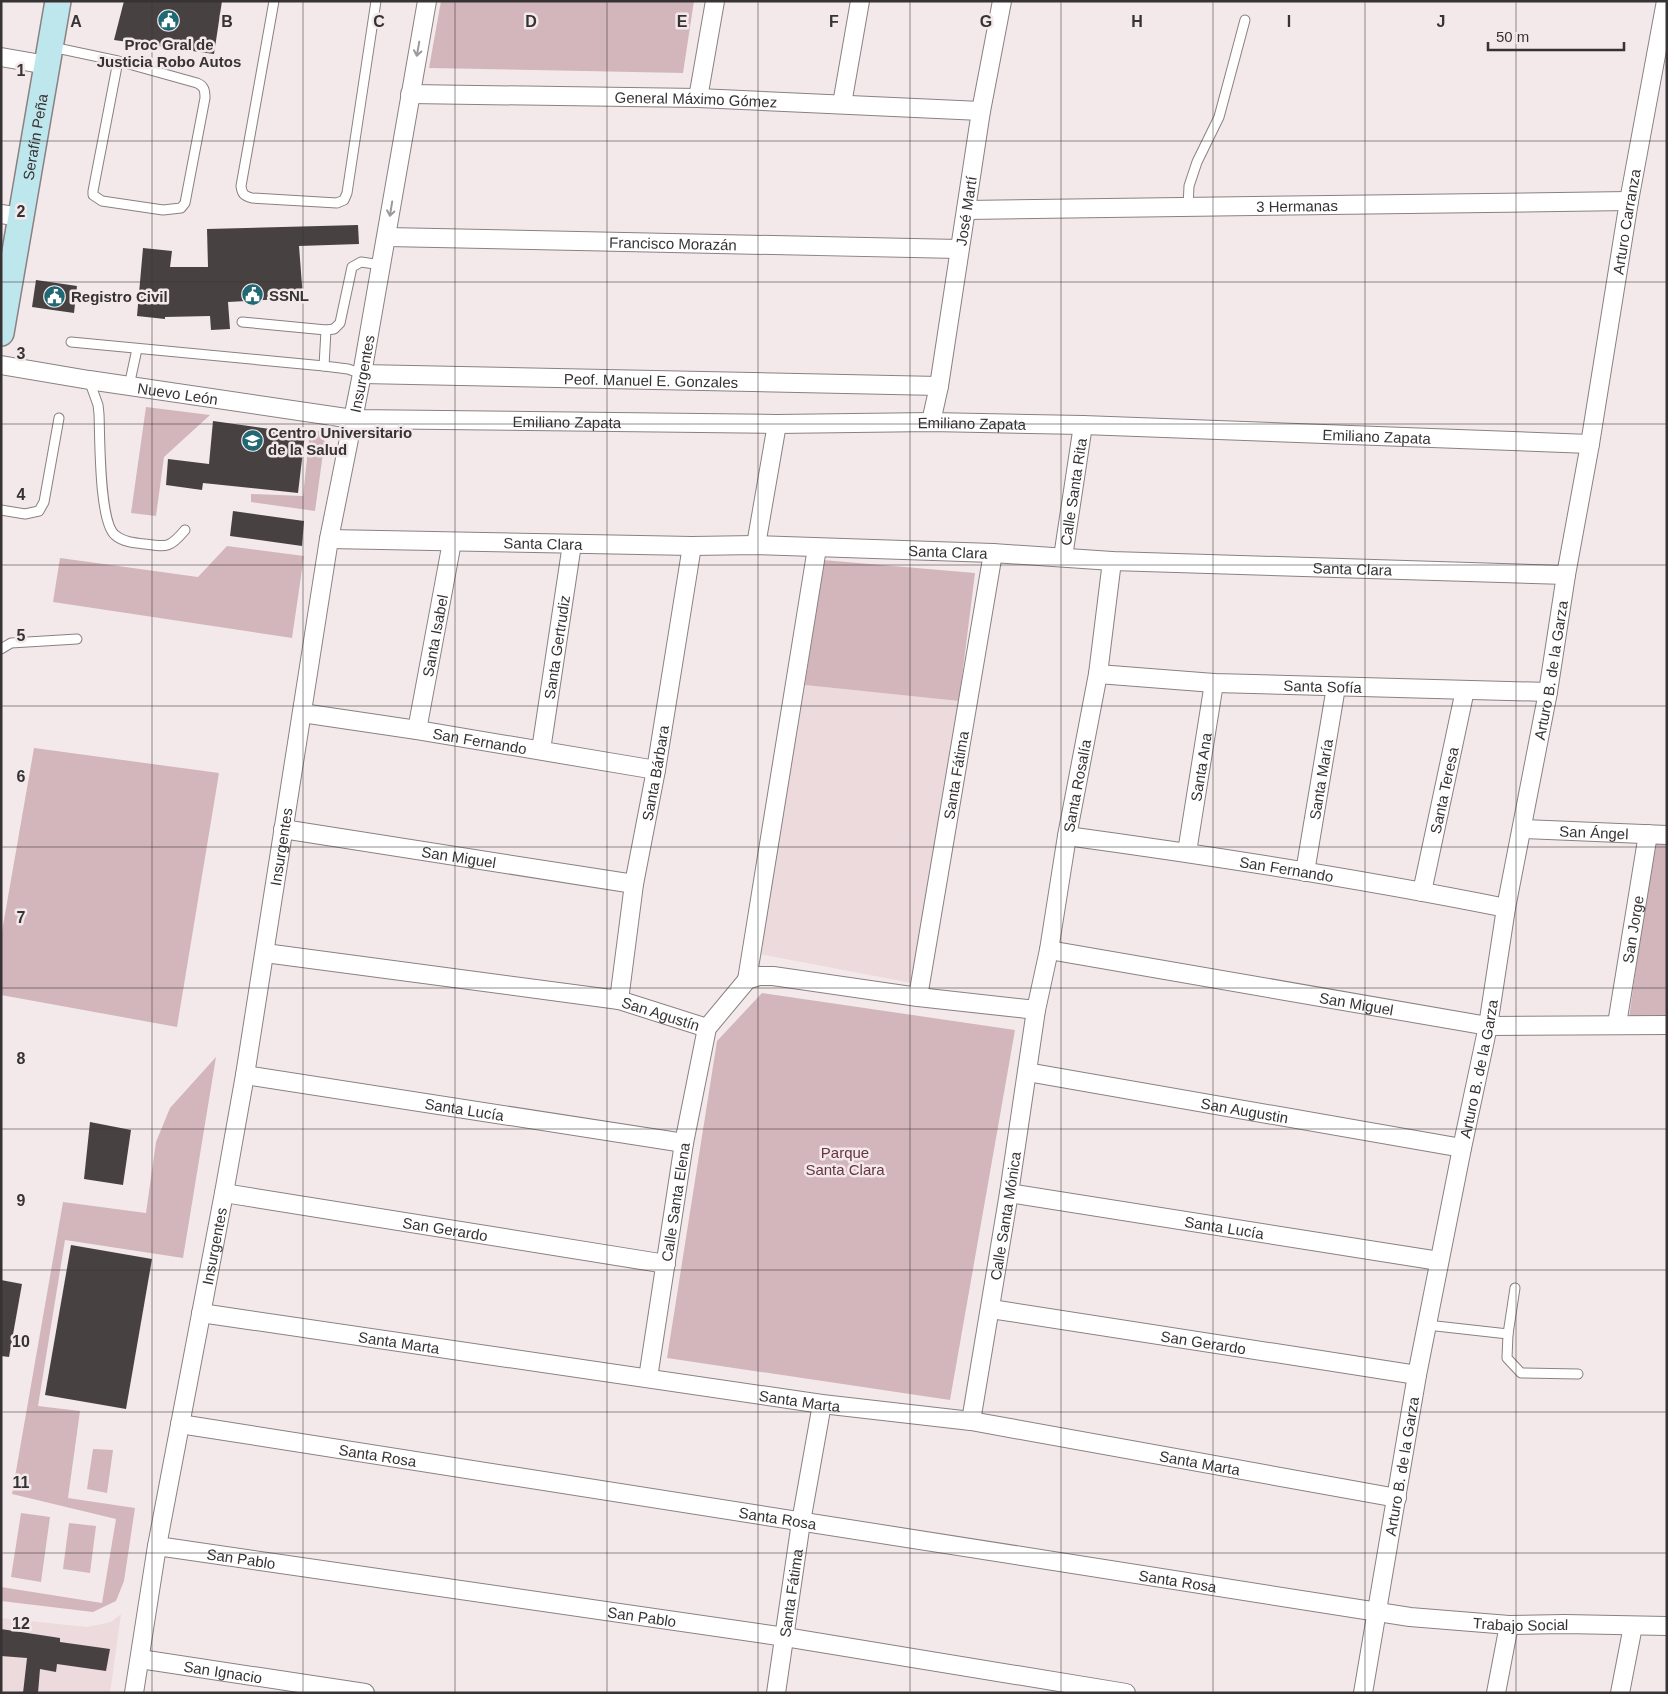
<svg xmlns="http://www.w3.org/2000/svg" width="1668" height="1694" viewBox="0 0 1668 1694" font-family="Arial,sans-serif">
	<rect width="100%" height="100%" fill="#f3e9eb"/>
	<g fill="#ecdadd">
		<path d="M805,685L959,701L917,984L754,953Z"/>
		<path d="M121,1614L110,1693H1V1618L87,1627L111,1622Z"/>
	</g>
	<g fill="#d3b6bb">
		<path d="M441,1H694L683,73L429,68Z"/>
		<path d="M146,407L210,415L164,457L156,516L131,513Z"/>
		<path d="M310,430L326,432L315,511L251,502V494L303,496Z"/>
		<path d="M227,546L304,556L292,638L53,602L60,558L198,577Z"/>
		<path d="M823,560L975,573L959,701L805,685Z"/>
		<path d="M34,748L219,773L177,1027L1,995V937Z"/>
		<path d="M1652,843L1667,844V1019L1629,1018L1646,896Z"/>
		<path d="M762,993L1015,1030L950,1400L667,1358L717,1041Z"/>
		<path d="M216,1057L183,1258L65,1240L38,1406L80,1411L68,1498L135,1508L124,1581L116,1601L93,1612L1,1601V1587L102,1603L116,1519L12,1494L63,1202L146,1213L156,1142L170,1108Z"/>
		<path d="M93,1449L113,1450L107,1493L87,1489Z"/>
		<path d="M21,1513L50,1517L41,1582L11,1577Z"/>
		<path d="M69,1523L96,1526L90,1573L63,1569Z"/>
	</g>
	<g fill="#484142">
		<path d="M124,1H222L214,54L114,40Z"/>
		<path d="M358,225L359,244L299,246L303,298L228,302L230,329L211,330L210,316L165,317V319L137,316L143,248L172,251L170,267H208L207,229Z"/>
		<path d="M36,280L77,286L74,313L32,307Z"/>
		<path d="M213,421L305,434L298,493L203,483L202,490L166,485L168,459L209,464Z"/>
		<path d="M233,511L304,521L302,546L230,536Z"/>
		<path d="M90,1122L131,1130L123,1185L84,1179Z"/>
		<path d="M71,1245L152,1259L126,1409L45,1395Z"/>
		<path d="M1,1280L22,1284L9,1357L1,1356Z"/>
		<path d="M1,1629L60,1638V1642L110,1649L106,1671L57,1664L56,1672L40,1669L38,1693H23L27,1658L1,1656Z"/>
	</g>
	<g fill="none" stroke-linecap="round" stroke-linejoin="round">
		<defs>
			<g id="lane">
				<path d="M274,1L241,186C242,194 244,196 252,198L337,203L344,200L347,193L376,1"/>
				<path d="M52,47L118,61L197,83C204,86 205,90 205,98L185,203L181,208L163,210L102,201L93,195V191L118,61"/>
				<path d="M1188,207L1189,186L1197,162L1219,117L1245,20"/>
				<path d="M242,322L326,330L334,329L340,323L352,267L361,262L382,265"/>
				<path d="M326,330L324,366L348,369L362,374"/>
				<path d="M71,342L324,366"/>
				<path d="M89,380L98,405L99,414C100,437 99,522 115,535C123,542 135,543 145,544C167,547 170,548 185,530"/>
				<path d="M129,386L137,349"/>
				<path d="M1,510L25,514L39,511L44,502L59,418"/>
				<path d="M1,649L11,643L77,639"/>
				<path d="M1427,1325L1508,1334L1507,1358L1521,1373L1578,1374"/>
				<path d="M1508,1334L1515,1288"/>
			</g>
			<g id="street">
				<path d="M1,57L47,65"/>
				<path id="s1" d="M410,94L698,98L981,111"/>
				<path d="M698,98L715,1"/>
				<path d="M842,104L860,1"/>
				<path id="s2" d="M966,210L1629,201"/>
				<path d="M1,214L20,217"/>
				<path id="s3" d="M387,237L959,249"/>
				<path id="s4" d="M1,365L89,380L353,419L777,424L931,422L1083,425L1590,444"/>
				<path id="s5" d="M362,374L939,386"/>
				<path id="s6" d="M931,422L939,386L981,111L1002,1"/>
				<path id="s7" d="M329,539L692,546L756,545L993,553L1112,561L1566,575"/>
				<path d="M756,545L777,424"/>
				<path id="s8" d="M1063,557L1083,425"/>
				<path id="s9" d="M1098,674L1214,683L1548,692"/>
				<path id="s10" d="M302,713L417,730L656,770"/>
				<path id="s11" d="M417,730L452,542"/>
				<path id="s12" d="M541,750L572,544"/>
				<path id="s13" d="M283,829L634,884"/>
				<path id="s14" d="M1522,829L1667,835"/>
				<path id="s15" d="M1067,836C1214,856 1361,879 1506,908"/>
				<path id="s16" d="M1187,852L1214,683"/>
				<path id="s17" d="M1305,872L1336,687"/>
				<path id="s18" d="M1422,892L1465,690"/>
				<path id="s19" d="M1049,950L1488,1026L1667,1025"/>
				<path id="s20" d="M265,953L619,1000L707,1028"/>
				<path d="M747,980L817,548"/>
				<path id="s21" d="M918,997L993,553"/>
				<path id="s22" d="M619,1000L634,884L656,770L692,546"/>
				<path id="s23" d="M1617,1024L1648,834"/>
				<path id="s24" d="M1027,1072L1462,1148"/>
				<path id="s25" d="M245,1075L684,1143"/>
				<path id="s26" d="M224,1193L666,1264"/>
				<path id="s27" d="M1009,1193L1439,1261"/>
				<path id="s28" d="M991,1309L1417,1375"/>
				<path id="s29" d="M201,1313L822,1404L971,1421L1397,1498"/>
				<path id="s30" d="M648,1378L684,1143L707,1028L747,980L759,976H773L918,997L1036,1010"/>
				<path id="s31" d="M971,1421L1009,1193L1036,1010L1049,950L1067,836L1098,674L1112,561"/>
				<path id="s32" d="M180,1424L1410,1617L1509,1625L1564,1624L1667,1626"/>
				<path id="s33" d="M157,1546L785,1637L1126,1693"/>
				<path id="s34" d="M140,1659L365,1693"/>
				<path id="s35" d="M134,1693L157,1546L224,1193L245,1075L329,539L362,374L427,1"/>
				<path id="s36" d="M776,1693L801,1522L822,1404"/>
				<path id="s37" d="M1363,1693L1417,1375L1462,1148L1488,1026L1506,908L1548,692L1566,575L1590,444L1629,201L1666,1"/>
				<path d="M1496,1693L1509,1625"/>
				<path d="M1620,1693L1633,1626"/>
			</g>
			<g id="secondary">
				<path id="s38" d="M1,333L58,1"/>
			</g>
		</defs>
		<use href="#lane" stroke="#8a8182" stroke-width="11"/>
		<use href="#street" stroke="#8a8182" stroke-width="20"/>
		<use href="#secondary" stroke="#8a8182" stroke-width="28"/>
		<use href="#lane" stroke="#fff" stroke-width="9"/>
		<use href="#street" stroke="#fff" stroke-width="18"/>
		<use href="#secondary" stroke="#bee7ed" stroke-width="25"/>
	</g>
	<defs><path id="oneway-shaft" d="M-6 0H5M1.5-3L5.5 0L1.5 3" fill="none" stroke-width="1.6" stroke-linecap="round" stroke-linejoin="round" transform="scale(1.25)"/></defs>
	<g stroke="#9b999a">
		<use href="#oneway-shaft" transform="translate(418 49) rotate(100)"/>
		<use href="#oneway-shaft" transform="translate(391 209) rotate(99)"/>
	</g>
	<path fill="none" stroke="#373334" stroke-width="1" stroke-opacity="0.55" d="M152,1V1693M303,1V1693M455,1V1693M607,1V1693M758,1V1693M910,1V1693M1061,1V1693M1213,1V1693M1365,1V1693M1516,1V1693M1,141H1667M1,282H1667M1,424H1667M1,565H1667M1,706H1667M1,847H1667M1,988H1667M1,1129H1667M1,1270H1667M1,1412H1667M1,1553H1667"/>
	<defs>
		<symbol id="civic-disc" viewBox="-11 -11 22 22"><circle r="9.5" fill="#1f6874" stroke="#f3e9eb"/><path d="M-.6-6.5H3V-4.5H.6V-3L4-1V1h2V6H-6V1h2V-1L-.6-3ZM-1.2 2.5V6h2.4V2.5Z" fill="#fff"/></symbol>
		<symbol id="university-disc" viewBox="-11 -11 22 22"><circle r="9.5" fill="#1f6874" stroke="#f3e9eb"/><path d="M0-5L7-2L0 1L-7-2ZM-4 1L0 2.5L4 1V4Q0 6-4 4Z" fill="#fff"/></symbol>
	</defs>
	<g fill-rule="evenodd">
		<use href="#civic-disc" x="156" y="8" width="25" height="25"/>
		<use href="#civic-disc" x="240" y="282" width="25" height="25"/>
		<use href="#civic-disc" x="42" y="284" width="25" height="25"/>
		<use href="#university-disc" x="240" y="428" width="25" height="25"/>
	</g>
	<g text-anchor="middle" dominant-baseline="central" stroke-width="5" stroke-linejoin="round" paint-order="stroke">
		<g font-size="15" font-weight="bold" fill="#373334" stroke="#f3e9eb" text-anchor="start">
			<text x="169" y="44" text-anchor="middle">Proc Gral de<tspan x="169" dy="17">Justicia Robo Autos</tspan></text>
			<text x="269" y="295">SSNL</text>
			<text x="71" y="296">Registro Civil</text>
			<text x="268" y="432">Centro Universitario<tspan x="268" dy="17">de la Salud</tspan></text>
		</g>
		<g font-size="15" fill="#373334" stroke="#f3e9eb">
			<text stroke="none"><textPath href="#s1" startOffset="286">General Máximo Gómez</textPath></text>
			<text stroke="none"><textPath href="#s38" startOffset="199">Serafín Peña</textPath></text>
			<text stroke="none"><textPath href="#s2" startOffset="331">3 Hermanas</textPath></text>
			<text stroke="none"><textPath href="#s6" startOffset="214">José Martí</textPath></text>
			<text stroke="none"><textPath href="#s37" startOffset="1495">Arturo Carranza</textPath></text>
			<text stroke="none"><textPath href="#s3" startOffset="286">Francisco Morazán</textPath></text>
			<text stroke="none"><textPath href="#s35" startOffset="1339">Insurgentes</textPath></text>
			<text stroke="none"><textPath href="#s5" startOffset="289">Peof. Manuel E. Gonzales</textPath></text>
			<text stroke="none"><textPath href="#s4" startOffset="179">Nuevo León</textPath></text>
			<text stroke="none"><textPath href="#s4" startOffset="570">Emiliano Zapata</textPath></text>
			<text stroke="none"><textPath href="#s4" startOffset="975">Emiliano Zapata</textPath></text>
			<text stroke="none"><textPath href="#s4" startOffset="1380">Emiliano Zapata</textPath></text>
			<text stroke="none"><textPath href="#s8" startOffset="66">Calle Santa Rita</textPath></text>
			<text stroke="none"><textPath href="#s7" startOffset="214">Santa Clara</textPath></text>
			<text stroke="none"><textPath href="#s7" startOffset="619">Santa Clara</textPath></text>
			<text stroke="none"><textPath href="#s7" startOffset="1024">Santa Clara</textPath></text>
			<text stroke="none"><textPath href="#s11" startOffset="96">Santa Isabel</textPath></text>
			<text stroke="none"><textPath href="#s12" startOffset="104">Santa Gertrudiz</textPath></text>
			<text stroke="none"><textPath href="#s37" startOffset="1040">Arturo B. de la Garza</textPath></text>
			<text stroke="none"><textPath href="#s9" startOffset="225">Santa Sofía</textPath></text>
			<text stroke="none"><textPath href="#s10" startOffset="180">San Fernando</textPath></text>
			<text stroke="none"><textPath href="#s16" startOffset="86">Santa Ana</textPath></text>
			<text stroke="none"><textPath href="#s22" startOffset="230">Santa Bárbara</textPath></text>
			<text stroke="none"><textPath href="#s21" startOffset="225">Santa Fátima</textPath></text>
			<text stroke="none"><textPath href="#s17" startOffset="94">Santa María</textPath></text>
			<text stroke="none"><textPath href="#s31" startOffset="644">Santa Rosalía</textPath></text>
			<text stroke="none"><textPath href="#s18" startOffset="104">Santa Teresa</textPath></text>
			<text stroke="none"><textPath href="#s14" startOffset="72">San Ángel</textPath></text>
			<text stroke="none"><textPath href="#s35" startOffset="859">Insurgentes</textPath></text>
			<text stroke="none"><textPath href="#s13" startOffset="178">San Miguel</textPath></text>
			<text stroke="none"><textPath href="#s15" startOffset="222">San Fernando</textPath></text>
			<text stroke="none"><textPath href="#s23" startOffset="96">San Jorge</textPath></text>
			<text stroke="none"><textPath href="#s19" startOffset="312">San Miguel</textPath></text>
			<text stroke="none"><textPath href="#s20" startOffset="401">San Agustín</textPath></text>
			<text stroke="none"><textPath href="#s37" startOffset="635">Arturo B. de la Garza</textPath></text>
			<text stroke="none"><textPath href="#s25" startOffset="222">Santa Lucía</textPath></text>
			<text stroke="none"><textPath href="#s24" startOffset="221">San Augustin</textPath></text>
			<text stroke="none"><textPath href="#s30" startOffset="178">Calle Santa Elena</textPath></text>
			<text stroke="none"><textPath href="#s31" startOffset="208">Calle Santa Mónica</textPath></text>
			<text stroke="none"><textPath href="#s27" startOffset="218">Santa Lucía</textPath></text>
			<text stroke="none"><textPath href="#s26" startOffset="224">San Gerardo</textPath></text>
			<text stroke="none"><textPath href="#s35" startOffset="454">Insurgentes</textPath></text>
			<text stroke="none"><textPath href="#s29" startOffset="200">Santa Marta</textPath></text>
			<text stroke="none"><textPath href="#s28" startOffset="215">San Gerardo</textPath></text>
			<text stroke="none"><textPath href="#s29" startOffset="605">Santa Marta</textPath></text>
			<text stroke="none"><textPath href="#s32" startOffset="200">Santa Rosa</textPath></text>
			<text stroke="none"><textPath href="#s29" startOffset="1010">Santa Marta</textPath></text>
			<text stroke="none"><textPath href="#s37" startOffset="230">Arturo B. de la Garza</textPath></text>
			<text stroke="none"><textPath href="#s32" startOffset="605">Santa Rosa</textPath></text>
			<text stroke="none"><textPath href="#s33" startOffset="85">San Pablo</textPath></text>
			<text stroke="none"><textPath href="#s32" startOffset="1010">Santa Rosa</textPath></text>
			<text stroke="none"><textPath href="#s36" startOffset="101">Santa Fátima</textPath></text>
			<text stroke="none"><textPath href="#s33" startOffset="490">San Pablo</textPath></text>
			<text stroke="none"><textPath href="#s32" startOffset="1356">Trabajo Social</textPath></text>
			<text stroke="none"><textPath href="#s34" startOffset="84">San Ignacio</textPath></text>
		</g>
		<g font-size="15" fill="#673440" stroke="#f3e9eb">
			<text x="845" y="1152">Parque<tspan x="845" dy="17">Santa Clara</tspan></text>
		</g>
	</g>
	<g font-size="16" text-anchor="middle" font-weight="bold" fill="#373334" stroke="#f3e9eb" stroke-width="5" stroke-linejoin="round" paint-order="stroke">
		<text x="76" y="27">A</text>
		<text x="227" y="27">B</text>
		<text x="379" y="27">C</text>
		<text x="531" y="27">D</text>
		<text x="682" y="27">E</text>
		<text x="834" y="27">F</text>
		<text x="986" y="27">G</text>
		<text x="1137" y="27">H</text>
		<text x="1289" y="27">I</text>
		<text x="1441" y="27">J</text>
		<text x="21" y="76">1</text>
		<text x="21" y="217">2</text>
		<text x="21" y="359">3</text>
		<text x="21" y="500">4</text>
		<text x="21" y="641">5</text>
		<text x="21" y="782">6</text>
		<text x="21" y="923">7</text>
		<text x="21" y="1064">8</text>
		<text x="21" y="1206">9</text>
		<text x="21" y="1347">10</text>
		<text x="21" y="1488">11</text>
		<text x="21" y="1629">12</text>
	</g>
	<rect width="1668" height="1694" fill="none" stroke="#373334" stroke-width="5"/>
	<path d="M1488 42v8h136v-8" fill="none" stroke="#373334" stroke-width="2.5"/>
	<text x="1496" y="42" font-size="15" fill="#373334" stroke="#f3e9eb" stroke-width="4" paint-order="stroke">50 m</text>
</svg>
